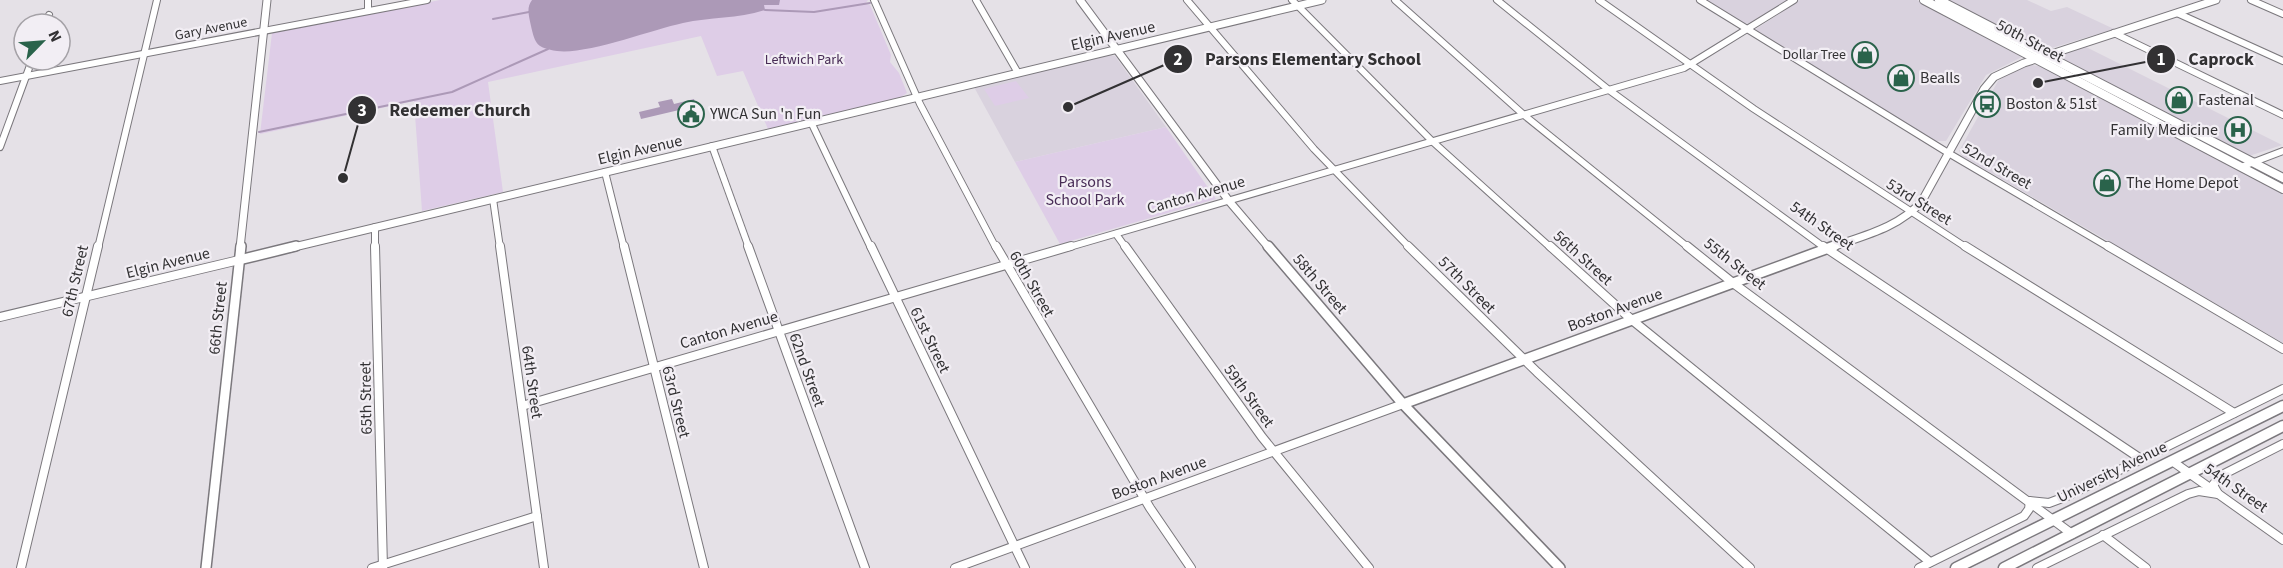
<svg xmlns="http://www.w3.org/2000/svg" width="2283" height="568" viewBox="0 0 2283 568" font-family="'Source Sans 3',sans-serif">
	<rect width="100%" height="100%" fill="#e5e1e7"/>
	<g fill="#d9d2de">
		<path d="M1705,0H1788L1748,24L1739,22Z"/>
		<path d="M1800,0H1917L2022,57L1986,75L1946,141H1936L1755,32L1756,29Z"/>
		<path d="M1946,0H2027L2051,11L2067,7L2114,29L2045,50Z"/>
		<path d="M2084,46L2282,145L2249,156L2056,56Z"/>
		<path d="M1107,55L1115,56L1166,127L1015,162L974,87Z"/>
		<path d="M2032,65L2043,67L2283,193V343L1962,156L1959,151L1998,81L2012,72Z"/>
	</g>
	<g fill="#decde7">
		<path d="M440,0H868L865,4L870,5L891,55L890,62L899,73L907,93L901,97L768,129L743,71L717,76L701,36L488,82L503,192L422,211L414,101L260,134L272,33Z"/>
		<path d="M1016,81L1029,98L995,106L984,89Z"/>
		<path d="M1166,127L1216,199L1060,244L1015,162Z"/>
	</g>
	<g fill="#ac99b7">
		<path d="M532,0H780L779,5H764L765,10C739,19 710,17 683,23C651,30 586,55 557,51C537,48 535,44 531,26C529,16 526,8 532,0Z"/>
		<path d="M672,99L674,104L694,99L696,106L641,119L639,112L660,107L658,102Z"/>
	</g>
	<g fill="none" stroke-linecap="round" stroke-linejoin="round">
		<g stroke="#ac99b7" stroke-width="2">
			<path d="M765,10L814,12L870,3"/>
			<path d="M493,19L529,12"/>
			<path d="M259,132L452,92L548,49"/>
		</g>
		<defs>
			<g id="minor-far1">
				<path d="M368,0V11"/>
				<path d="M874,0L920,104L996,248"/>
				<path d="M976,0L1018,73"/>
				<path d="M1187,0L1314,149L1410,248"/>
				<path d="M1292,0L1432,141L1551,248"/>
				<path d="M1395,0L1524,115L1689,248"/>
				<path d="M1497,0L1609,90L1825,248"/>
				<path d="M1599,0L1754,109L1967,248"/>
				<path d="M1700,0L1950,154L2110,248"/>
				<path d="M2251,0L2283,14"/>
				<path d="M2177,13L2283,61"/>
				<path d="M45,24L49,15"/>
				<path d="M2114,33L2283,115"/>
				<path d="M0,81L427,0"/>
				<path d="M811,122L871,248"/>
				<path d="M712,146L749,248"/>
				<path d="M0,147L32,60"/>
				<path d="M2241,167L2283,151"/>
				<path d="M605,172L624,248"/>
				<path d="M493,199L500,248"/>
				<path d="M375,227V248"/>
				<path d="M1116,234L1126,248"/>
				<path d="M98,248L157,0"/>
				<path d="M1066,248L1684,68L1794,0"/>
			</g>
			<g id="minor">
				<path d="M375,246L383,568"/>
				<path d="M500,246L544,568"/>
				<path d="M624,246L704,568"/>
				<path d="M748,246L865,568"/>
				<path d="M871,246L1025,568"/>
				<path d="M996,246L1150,508L1191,568"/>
				<path d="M1125,246L1262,437L1369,568"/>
				<path d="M1408,246L1537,372L1750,568"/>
				<path d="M1550,246L1632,320L1930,562"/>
				<path d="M1687,246L1733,283L2072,534"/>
				<path d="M1823,246L2141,459"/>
				<path d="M1965,246L2234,413"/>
				<path d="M2108,246L2283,349"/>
				<path d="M0,317L239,260"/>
				<path d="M522,406L1071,246"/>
				<path d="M2172,461L2283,540"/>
				<path d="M2217,492L2213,485L2220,476L2283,444"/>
				<path d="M2103,535L2146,568"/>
				<path d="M21,568L98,246"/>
				<path d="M372,568L537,516"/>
				<path d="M955,568L1403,404"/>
				<path d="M1919,568L2024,516L2029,509L2030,501L2049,503L2065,497L2283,389"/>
				<path d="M2037,568L2188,494L2199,491L2218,494"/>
			</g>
			<g id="tertiary-far1">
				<path d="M1080,0L1229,201L1269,248"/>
				<path d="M240,248L267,0"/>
				<path d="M290,248L1322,0"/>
				<path d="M1829,248C1862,236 1899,228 1922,201L1984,89L1994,77L2024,63L2216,0"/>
			</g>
			<g id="tertiary">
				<path d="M1268,246L1403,404L1560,568"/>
				<path d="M239,260L296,246"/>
				<path d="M1403,404L1834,246"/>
				<path d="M206,568L241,246"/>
			</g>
			<g id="secondary-far1">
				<path d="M1924,0L2283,189"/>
				<path d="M1939,0L2283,178"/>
			</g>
			<g id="secondary">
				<path d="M1956,568L2283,406"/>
				<path d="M2004,568L2283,426"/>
			</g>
		</defs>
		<use href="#minor-far1" stroke="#7b787d" stroke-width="8"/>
		<use href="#minor" stroke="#7b787d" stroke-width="10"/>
		<use href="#tertiary-far1" stroke="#7b787d" stroke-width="9"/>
		<use href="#tertiary" stroke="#7b787d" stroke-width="12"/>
		<use href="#secondary-far1" stroke="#7b787d" stroke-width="10"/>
		<use href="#secondary" stroke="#7b787d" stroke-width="13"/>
		<use href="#minor-far1" stroke="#fff" stroke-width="6"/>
		<use href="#minor" stroke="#fff" stroke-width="8"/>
		<use href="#tertiary-far1" stroke="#fff" stroke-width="7"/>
		<use href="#tertiary" stroke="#fff" stroke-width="9"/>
		<use href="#secondary-far1" stroke="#fff" stroke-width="8"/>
		<use href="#secondary" stroke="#fff" stroke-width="10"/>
	</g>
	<defs>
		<symbol id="shop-ring" viewBox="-11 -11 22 22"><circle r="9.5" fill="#f2eef4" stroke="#2a634b" stroke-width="1.5"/><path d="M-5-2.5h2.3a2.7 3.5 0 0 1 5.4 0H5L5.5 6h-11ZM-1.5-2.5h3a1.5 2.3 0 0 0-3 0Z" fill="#2a634b"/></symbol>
		<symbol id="bus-ring" viewBox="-11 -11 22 22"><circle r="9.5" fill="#f2eef4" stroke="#2a634b" stroke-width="1.5"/><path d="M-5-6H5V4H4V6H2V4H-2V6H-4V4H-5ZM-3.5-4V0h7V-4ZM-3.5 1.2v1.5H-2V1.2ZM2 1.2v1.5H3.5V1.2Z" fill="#2a634b"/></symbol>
		<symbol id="civic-ring" viewBox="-11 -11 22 22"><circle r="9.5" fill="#f2eef4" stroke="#2a634b" stroke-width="1.5"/><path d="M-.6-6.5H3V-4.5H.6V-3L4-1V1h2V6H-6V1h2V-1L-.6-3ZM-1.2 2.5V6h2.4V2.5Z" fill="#2a634b"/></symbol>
		<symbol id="hospital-ring" viewBox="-11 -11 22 22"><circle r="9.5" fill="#f2eef4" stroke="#2a634b" stroke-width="1.5"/><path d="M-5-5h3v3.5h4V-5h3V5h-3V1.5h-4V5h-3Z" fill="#2a634b"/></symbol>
	</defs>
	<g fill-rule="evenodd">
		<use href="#shop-ring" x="1850" y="40" width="30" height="30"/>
		<use href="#shop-ring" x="1886" y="63" width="30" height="30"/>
		<use href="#shop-ring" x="2164" y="85" width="30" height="30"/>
		<use href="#bus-ring" x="1972" y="89" width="30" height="30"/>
		<use href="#civic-ring" x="676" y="99" width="30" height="30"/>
		<use href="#hospital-ring" x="2223" y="115" width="30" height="30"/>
		<use href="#shop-ring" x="2092" y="168" width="30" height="30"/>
	</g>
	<g text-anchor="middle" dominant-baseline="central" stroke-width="4.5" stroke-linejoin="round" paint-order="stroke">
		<g font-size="14" fill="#323133" stroke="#f2eef4">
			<text transform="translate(211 29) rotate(-11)">Gary Avenue</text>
		</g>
		<g font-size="14" fill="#323133" stroke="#f2eef4" text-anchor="end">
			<text x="1846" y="55">Dollar Tree</text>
		</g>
		<g font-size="14" fill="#482c56" stroke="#f2eef4">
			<text x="804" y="60">Leftwich Park</text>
		</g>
		<g font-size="16" fill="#323133" stroke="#f2eef4">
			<text transform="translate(1113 36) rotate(-13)">Elgin Avenue</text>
			<text transform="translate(2030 41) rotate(28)">50th Street</text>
			<text transform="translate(640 150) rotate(-13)">Elgin Avenue</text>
			<text transform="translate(1997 166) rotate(30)">52nd Street</text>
			<text transform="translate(1196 195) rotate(-16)">Canton Avenue</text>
			<text transform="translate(1919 202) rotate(32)">53rd Street</text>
			<text transform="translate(1822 226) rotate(35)">54th Street</text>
			<text transform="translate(1583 258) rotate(42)">56th Street</text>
			<text transform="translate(168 263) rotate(-14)">Elgin Avenue</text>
			<text transform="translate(1735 264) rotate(38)">55th Street</text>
			<text transform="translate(75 281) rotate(-77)">67th Street</text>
			<text transform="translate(1032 284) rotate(60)">60th Street</text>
			<text transform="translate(1320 284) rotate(49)">58th Street</text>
			<text transform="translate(1467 285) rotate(45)">57th Street</text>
			<text transform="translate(1615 310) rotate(-20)">Boston Avenue</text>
			<text transform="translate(218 318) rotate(-84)">66th Street</text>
			<text transform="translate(729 330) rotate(-16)">Canton Avenue</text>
			<text transform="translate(930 340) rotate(64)">61st Street</text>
			<text transform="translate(807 370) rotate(70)">62nd Street</text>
			<text transform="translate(532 382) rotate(82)">64th Street</text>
			<text transform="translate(1249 396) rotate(54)">59th Street</text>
			<text transform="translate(366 398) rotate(-91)">65th Street</text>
			<text transform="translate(676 402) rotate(76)">63rd Street</text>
			<text transform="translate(2112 472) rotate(-26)">University Avenue</text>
			<text transform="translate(1159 478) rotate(-20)">Boston Avenue</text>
			<text transform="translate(2236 488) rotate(35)">54th Street</text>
		</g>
		<g font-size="16" fill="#323133" stroke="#f2eef4" text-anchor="start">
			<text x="1920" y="78">Bealls</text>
			<text x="2198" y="100">Fastenal</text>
			<text x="2006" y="104">Boston &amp; 51st</text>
			<text x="710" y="114">YWCA Sun 'n Fun</text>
			<text x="2218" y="130" text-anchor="end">Family Medicine</text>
			<text x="2126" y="183">The Home Depot</text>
		</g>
		<g font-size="16" fill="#482c56" stroke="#f2eef4">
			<text x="1085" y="182">Parsons<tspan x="1085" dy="18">School Park</tspan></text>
		</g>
	</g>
	<path fill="none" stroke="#323133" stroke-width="2" d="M2038 83L2161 59M1068 107L1178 59M343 178L362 110"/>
	<g fill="#323133" stroke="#f2eef4" stroke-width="2">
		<circle cx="2038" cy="83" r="6"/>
		<circle cx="1068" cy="107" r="6"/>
		<circle cx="343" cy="178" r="6"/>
		<circle cx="2161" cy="59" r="15"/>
		<circle cx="1178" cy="59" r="15"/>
		<circle cx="362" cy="110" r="15"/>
	</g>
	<g font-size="18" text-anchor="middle" font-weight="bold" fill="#fff">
		<text x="2161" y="65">1</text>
		<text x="1178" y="65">2</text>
		<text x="362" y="116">3</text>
	</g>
	<g font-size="18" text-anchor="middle" font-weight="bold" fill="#323133" stroke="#f2eef4" stroke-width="4.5" stroke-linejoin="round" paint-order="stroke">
		<text x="2221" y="65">Caprock</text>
		<text x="1313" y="65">Parsons Elementary School</text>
		<text x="460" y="116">Redeemer Church</text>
	</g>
	<g transform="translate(42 42) rotate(65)"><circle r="28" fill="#f2eef4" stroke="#a5a2a7" stroke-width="1.5"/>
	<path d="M0-4.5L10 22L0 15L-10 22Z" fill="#2a634b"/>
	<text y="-9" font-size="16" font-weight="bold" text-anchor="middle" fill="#323133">N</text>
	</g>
</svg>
